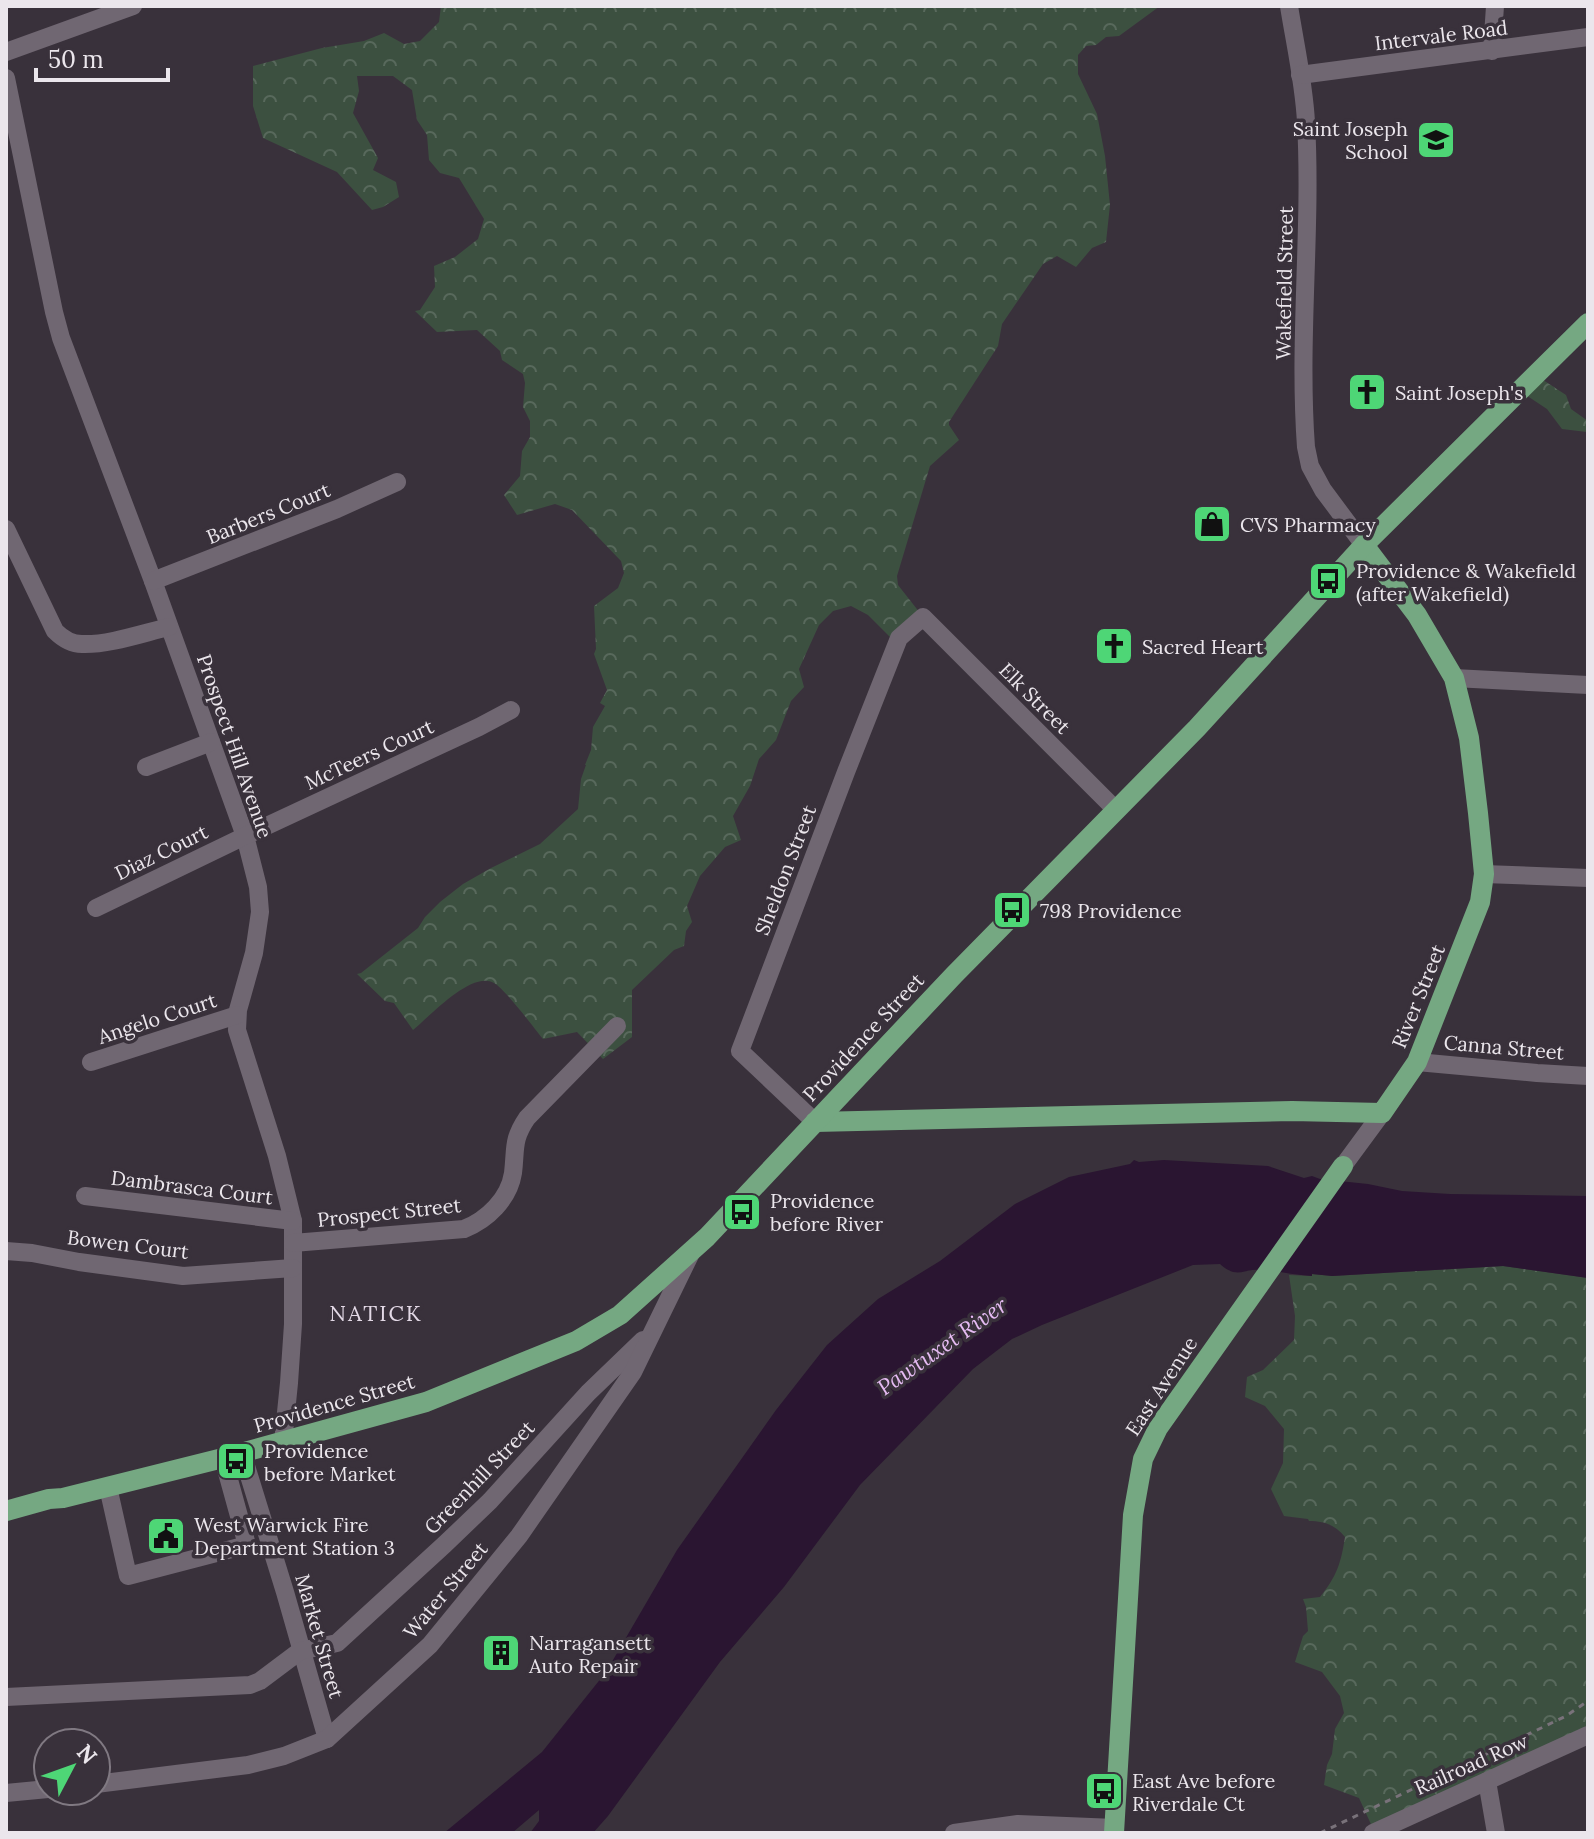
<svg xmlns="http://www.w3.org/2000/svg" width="1594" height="1839" viewBox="0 0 1594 1839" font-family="Lora,serif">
	<defs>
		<pattern id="forest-crowns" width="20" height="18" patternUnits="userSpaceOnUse" patternTransform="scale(2)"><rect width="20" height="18" fill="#3c5040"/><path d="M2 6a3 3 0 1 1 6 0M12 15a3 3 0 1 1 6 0" fill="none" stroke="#58695c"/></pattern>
	</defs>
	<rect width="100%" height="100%" fill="#39313b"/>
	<g fill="url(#forest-crowns)">
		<path d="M441,6H1160L1119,36L1106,37L1096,45L1086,46L1078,55V74L1097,114L1105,156L1110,205L1106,242L1092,248L1076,267L1057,256L1043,264L1002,324L998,346L949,422V425L959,440L930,466L897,576L898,585L920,613L896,643L868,615L851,606L833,611L819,625L799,669L804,687L791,701L776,740L759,759L750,786L733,816L741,840L725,847L700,876L687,906L692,922L686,931L684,946L674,950L632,990V1037L603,1059L577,1032L543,1039C533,1027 506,990 494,983C472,970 430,1016 413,1030L394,1003L385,1001L357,974L361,973L418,928L425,917L440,902L463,884L491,868L540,844L578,809L581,779L586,765H585L591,750L593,727L605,706L600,703L607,690L594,654L596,649L594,606L618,588L624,573L621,561L572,510L555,504L517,515L504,495L520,476L522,451L530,437V421L523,407L525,383L523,374L502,360L500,351L477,330L437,332L415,311L420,310L435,287L434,266L455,257L478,239L484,219L459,178L440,173L429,160L427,135L417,120L412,90L393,76H357L359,91L353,113L378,158L373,170L396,182L399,197L383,207L372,210L337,172L263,138L253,106V66L322,48L364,41L384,33L404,44L420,41L439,22Z"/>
		<path d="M1537,376L1566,395L1571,409L1588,421V434L1587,432L1562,429L1547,409L1520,391Z"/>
		<path d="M1503,1266L1588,1278V1740L1375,1833L1359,1798L1324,1785L1327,1765L1332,1754L1335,1729L1344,1713L1340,1696L1322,1672L1295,1662L1303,1636L1308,1631L1306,1607L1303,1599L1320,1597C1337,1576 1341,1563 1345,1537C1335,1525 1325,1521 1309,1521L1308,1519L1284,1516L1271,1489L1283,1463L1284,1429L1265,1406L1245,1397L1247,1377L1263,1370L1294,1340L1295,1316L1289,1275L1311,1276V1274L1333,1276Z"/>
	</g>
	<path fill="#2a1531" d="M1134,1160L1139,1162L1164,1160L1268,1166L1304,1178L1312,1176L1320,1179L1368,1184L1402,1191L1450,1194L1588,1196V1278L1503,1266L1332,1276L1312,1274V1276C1294,1275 1278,1271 1261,1270C1243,1268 1238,1280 1220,1264L1193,1265L1042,1325L1012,1339L973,1369L860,1485L784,1587L720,1662L608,1816L593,1833H530L539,1821V1810L512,1833H444L542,1752L606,1672L677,1550L776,1410L827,1345L878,1299L940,1261L1015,1204L1069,1177L1130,1164Z"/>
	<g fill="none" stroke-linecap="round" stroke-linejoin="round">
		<path stroke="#79727a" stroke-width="3" stroke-dasharray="6 6" stroke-linecap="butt" d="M1320,1833L1537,1730L1566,1716L1588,1701"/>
		<g stroke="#706772" stroke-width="18">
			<path d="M1289,6C1295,44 1304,83 1306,122C1312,230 1298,339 1306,447L1310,466L1323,490L1364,545"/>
			<path d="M1492,51L1495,6"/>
			<path d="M6,52L133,6"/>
			<path d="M1300,75L1588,37"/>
			<path d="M6,78L54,312L61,338L153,581L245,836L258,887L260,912L254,953L238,1010L237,1030L277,1156L293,1221V1324L289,1383L283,1442"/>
			<path d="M6,529L55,631C62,638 71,644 82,644C109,645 143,633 169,627"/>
			<path d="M153,581L337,509L397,482"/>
			<path d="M1454,678L1588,685"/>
			<path d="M146,767L211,742"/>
			<path d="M1484,874L1588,878"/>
			<path d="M96,908L245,836L479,727L511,710"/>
			<path d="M91,1062L237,1015"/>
			<path d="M1417,1062L1537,1073L1588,1076"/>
			<path d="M815,1122L740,1051L846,772L899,638L923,617L1116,810"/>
			<path d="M1343,1166L1382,1113"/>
			<path d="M85,1196L293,1221"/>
			<path d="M293,1243L464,1229C487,1220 509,1199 513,1173C516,1149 512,1140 527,1118L617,1026"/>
			<path d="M6,1251L32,1253L79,1262L183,1276L293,1268"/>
			<path d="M242,1453L285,1592L327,1739"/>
			<path d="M108,1487L128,1576L247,1545L223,1458"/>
			<path d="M6,1697L250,1685L260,1681L300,1651L337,1643L444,1545L490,1501L588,1393L643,1340"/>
			<path d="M1487,1781L1496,1833"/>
			<path d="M96,1784L248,1765L284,1756L327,1739L430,1645L519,1536L633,1372L691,1253"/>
			<path d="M6,1793L48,1789"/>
			<path d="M954,1833L1018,1824L1115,1828"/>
			<path d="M1373,1833L1588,1735"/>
		</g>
		<g stroke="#75a882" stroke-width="20">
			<path d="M815,1122L1292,1111L1382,1113L1417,1062L1480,902L1484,874L1478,813L1469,738L1454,678L1417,615L1364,545"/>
			<path d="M6,1511L49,1499L63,1498L223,1458L426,1402L576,1341L620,1315L707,1237L954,975L1197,728L1364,545L1588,323"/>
			<path d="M1114,1833L1133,1515L1143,1459L1158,1428L1343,1166"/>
		</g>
	</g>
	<defs>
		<symbol id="school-square" viewBox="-11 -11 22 22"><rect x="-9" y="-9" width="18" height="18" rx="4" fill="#4ed676" stroke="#39313b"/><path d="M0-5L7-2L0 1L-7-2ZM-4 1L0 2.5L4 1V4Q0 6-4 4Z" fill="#111"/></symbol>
		<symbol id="church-square" viewBox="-11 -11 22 22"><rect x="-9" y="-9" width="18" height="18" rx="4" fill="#4ed676" stroke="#39313b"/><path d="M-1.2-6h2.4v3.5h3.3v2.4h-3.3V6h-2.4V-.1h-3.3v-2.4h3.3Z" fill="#111"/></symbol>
		<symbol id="shop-square" viewBox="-11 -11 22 22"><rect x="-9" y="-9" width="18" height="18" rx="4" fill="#4ed676" stroke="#39313b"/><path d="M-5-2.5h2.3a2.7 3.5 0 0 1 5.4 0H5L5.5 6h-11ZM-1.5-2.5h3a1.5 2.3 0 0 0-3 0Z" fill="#111"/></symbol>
		<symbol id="bus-square" viewBox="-11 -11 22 22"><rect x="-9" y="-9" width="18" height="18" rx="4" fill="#4ed676" stroke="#39313b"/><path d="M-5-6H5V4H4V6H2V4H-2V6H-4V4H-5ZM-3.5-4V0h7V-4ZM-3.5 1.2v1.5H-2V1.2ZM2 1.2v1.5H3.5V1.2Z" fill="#111"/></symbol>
		<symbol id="civic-square" viewBox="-11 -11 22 22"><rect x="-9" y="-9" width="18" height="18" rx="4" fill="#4ed676" stroke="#39313b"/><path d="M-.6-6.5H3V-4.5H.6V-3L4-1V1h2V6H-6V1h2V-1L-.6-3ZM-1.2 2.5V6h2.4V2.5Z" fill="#111"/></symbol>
		<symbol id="building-square" viewBox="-11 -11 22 22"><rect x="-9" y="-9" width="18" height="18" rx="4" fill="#4ed676" stroke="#39313b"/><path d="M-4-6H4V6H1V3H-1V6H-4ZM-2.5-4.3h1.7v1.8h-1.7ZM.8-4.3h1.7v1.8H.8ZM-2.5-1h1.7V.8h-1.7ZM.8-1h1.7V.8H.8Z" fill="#111"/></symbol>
	</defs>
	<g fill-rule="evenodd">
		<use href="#school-square" x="1414" y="118" width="44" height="44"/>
		<use href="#church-square" x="1345" y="370" width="44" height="44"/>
		<use href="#shop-square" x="1190" y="502" width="44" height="44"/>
		<use href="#bus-square" x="1306" y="559" width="44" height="44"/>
		<use href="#church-square" x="1092" y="624" width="44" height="44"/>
		<use href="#bus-square" x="990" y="888" width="44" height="44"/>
		<use href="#bus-square" x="720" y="1190" width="44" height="44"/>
		<use href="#bus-square" x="214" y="1439" width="44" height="44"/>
		<use href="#civic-square" x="144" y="1514" width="44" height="44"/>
		<use href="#building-square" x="479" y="1631" width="44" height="44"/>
		<use href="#bus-square" x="1082" y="1769" width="44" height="44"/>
	</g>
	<g text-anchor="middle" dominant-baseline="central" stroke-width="7" stroke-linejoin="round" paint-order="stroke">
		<g font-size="20" fill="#ebe6ec" stroke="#39313b">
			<text transform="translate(1441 35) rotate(-7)">Intervale Road</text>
			<text transform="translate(1284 283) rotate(-89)">Wakefield Street</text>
			<text transform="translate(268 513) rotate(-22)">Barbers Court</text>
			<text transform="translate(1035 698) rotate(45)">Elk Street</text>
			<text transform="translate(235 746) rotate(71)">Prospect Hill Avenue</text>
			<text transform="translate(369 754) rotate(-25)">McTeers Court</text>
			<text transform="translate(161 852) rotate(-26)">Diaz Court</text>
			<text transform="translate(785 870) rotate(-69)">Sheldon Street</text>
			<text transform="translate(1418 996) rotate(-68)">River Street</text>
			<text transform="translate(157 1018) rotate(-18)">Angelo Court</text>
			<text transform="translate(863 1037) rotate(-47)">Providence Street</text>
			<text transform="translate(1504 1047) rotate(5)">Canna Street</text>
			<text transform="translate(192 1187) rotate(7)">Dambrasca Court</text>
			<text transform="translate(389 1212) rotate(-6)">Prospect Street</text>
			<text transform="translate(128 1244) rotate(7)">Bowen Court</text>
			<text transform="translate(1161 1386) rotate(-57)">East Avenue</text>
			<text transform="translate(334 1403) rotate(-16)">Providence Street</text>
			<text transform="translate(479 1477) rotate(-46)">Greenhill Street</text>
			<text transform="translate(445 1590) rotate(-50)">Water Street</text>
			<text transform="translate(320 1636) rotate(74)">Market Street</text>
			<text transform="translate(1471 1764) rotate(-24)">Railroad Row</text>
		</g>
		<g font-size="20" fill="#ebe6ec" stroke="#39313b" text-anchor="start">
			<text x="1408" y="128" text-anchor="end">Saint Joseph<tspan x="1408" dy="23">School</tspan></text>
			<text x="1395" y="392">Saint Joseph's</text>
			<text x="1240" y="524">CVS Pharmacy</text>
			<text x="1356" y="570">Providence &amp; Wakefield<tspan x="1356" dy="23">(after Wakefield)</tspan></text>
			<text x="1142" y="646">Sacred Heart</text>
			<text x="1040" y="910">798 Providence</text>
			<text x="770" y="1200">Providence<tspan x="770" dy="23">before River</tspan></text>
			<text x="264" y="1450">Providence<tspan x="264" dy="23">before Market</tspan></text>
			<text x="194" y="1524">West Warwick Fire<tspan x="194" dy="23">Department Station 3</tspan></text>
			<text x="529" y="1642">Narragansett<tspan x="529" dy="23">Auto Repair</tspan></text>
			<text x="1132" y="1780">East Ave before<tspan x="1132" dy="23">Riverdale Ct</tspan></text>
		</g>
		<g font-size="22" letter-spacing="2" fill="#e3d9e6" stroke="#39313b">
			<text x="376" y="1313">NATICK</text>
		</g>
		<g font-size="22" font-style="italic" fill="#e5bbf2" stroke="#39313b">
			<text transform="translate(942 1346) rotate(-35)">Pawtuxet River</text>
		</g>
	</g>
	<rect width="1594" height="1839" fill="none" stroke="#ebe6ec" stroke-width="16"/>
	<g transform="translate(72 1767) rotate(49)"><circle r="38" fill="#39313b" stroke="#807982" stroke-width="2"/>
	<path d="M0-6L14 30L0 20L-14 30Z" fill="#4ed676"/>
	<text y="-12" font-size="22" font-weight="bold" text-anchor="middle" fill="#ebe6ec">N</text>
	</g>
	<path d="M36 68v12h132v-12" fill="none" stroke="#ebe6ec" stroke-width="4"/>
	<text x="48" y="68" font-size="24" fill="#ebe6ec" stroke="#39313b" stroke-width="6" paint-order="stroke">50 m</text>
</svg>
